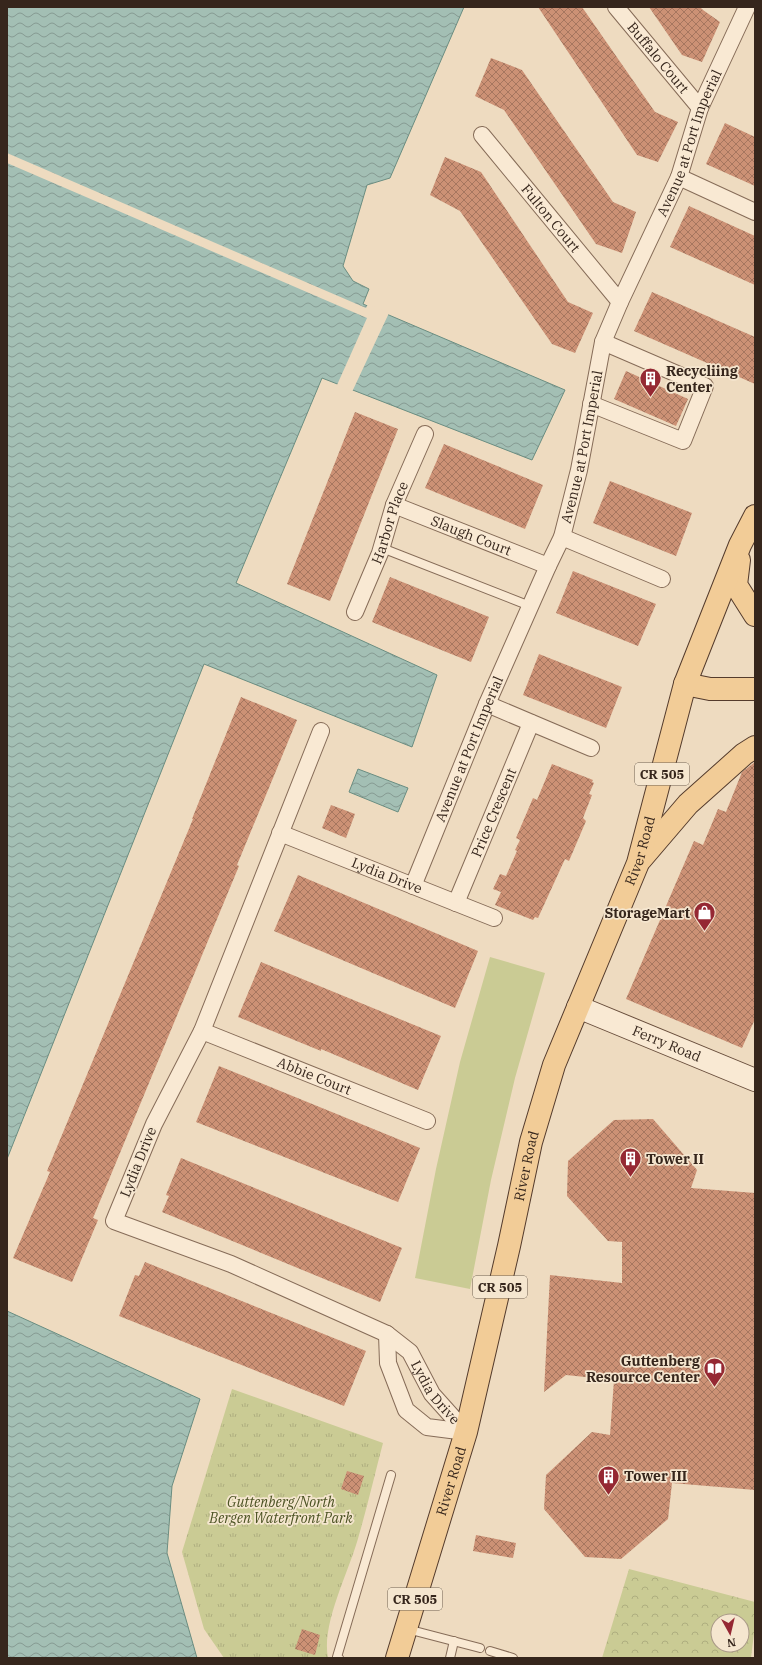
<svg xmlns="http://www.w3.org/2000/svg" width="762" height="1665" viewBox="0 0 762 1665" font-family="'IBM Plex Serif',serif">
	<defs>
		<pattern id="forest-crowns" width="20" height="18" patternUnits="userSpaceOnUse"><rect width="20" height="18" fill="#cacb94"/><path d="M2 6a3 3 0 1 1 6 0M12 15a3 3 0 1 1 6 0" fill="none" stroke="#aeae7f"/></pattern>
		<pattern id="park-tufts" width="24" height="20" patternUnits="userSpaceOnUse"><rect width="24" height="20" fill="#cacb94"/><path d="M3 7l-1-3M5 7V3M7 7l1-3M15 17l-1-3M17 17v-4M19 17l1-3" fill="none" stroke="#aeae7f"/></pattern>
		<pattern id="water-waves" width="16" height="10" patternUnits="userSpaceOnUse"><rect width="16" height="10" fill="#a3bfb4"/><path d="M0 5q4-4 8 0t8 0" fill="none" stroke="#869b92"/></pattern>
		<pattern id="building-cross-hatch" width="8" height="8" patternUnits="userSpaceOnUse"><rect width="8" height="8" fill="#cc9175"/><path d="M0 0l8 8M0 8l8-8" fill="none" stroke="#a6765f"/></pattern>
	</defs>
	<rect width="100%" height="100%" fill="#eedbc0"/>
	<path fill="#cacb94" d="M490,957L545,973L515,1078L491,1180L470,1289L415,1278L436,1169L460,1062Z"/>
	<path fill="url(#forest-crowns)" fill-rule="evenodd" d="M629,1569L755,1602V1625L751,1658H602ZM718,1621H742V1645H718Z"/>
	<path fill="url(#park-tufts)" d="M232,1389L383,1443C375,1473 368,1504 359,1535C350,1570 321,1623 328,1658H224L204,1629L182,1552Z"/>
	<g fill="url(#water-waves)" stroke="#6a8d81">
		<path d="M7,7H464L390,178L367,185L343,266L353,281L369,289L363,304L565,390L532,460L322,378L236,583L437,675L412,747L204,664L7,1159Z"/>
		<path d="M358,769L408,788L398,812L349,792Z"/>
		<path d="M7,1311L200,1399L172,1486L167,1553L197,1658H7Z"/>
	</g>
	<path fill="#eedbc0" d="M7,153L366,308L368,304L389,313L352,392L337,385L367,318L7,163Z"/>
	<g fill="url(#building-cross-hatch)">
		<path d="M538,7H582L655,112L678,122L658,162L637,155Z"/>
		<path d="M649,7H700L703,10L720,22L702,62L682,55Z"/>
		<path d="M491,58L522,70L613,202L636,212L622,253L596,244L504,110L475,96Z"/>
		<path d="M725,123L755,137V186L706,164Z"/>
		<path d="M445,157L481,172L568,302L593,313L575,353L552,344L460,211L430,195Z"/>
		<path d="M689,206L755,236V285L670,247Z"/>
		<path d="M652,292L755,337V384L634,331Z"/>
		<path d="M626,371L688,399L676,426L614,399Z"/>
		<path d="M355,412L398,429L330,601L287,584Z"/>
		<path d="M444,444L543,485L525,529L425,488Z"/>
		<path d="M610,481L692,513L676,556L593,523Z"/>
		<path d="M573,571L656,604L638,646L556,613Z"/>
		<path d="M390,577L489,617L471,662L372,622Z"/>
		<path d="M539,654L622,687L606,728L523,695Z"/>
		<path d="M241,697L297,720L237,865L239,866L93,1218L98,1220L72,1282L13,1258L50,1172L47,1171L193,819H192Z"/>
		<path d="M755,762V1019L742,1048L626,999L694,841L703,845L718,809L726,812L742,772Z"/>
		<path d="M552,764L593,780L592,782L594,783L589,794L592,795L583,818L586,821L569,861L565,859L538,918L535,917L533,920L495,905L501,892L493,889L500,874L506,876L517,851L515,850L520,840L516,838L533,798L537,800Z"/>
		<path d="M331,805L355,814L346,838L322,828Z"/>
		<path d="M298,875L478,951L455,1008L274,931Z"/>
		<path d="M261,962L441,1036L418,1090L321,1049V1051L238,1017Z"/>
		<path d="M219,1066L420,1148L398,1202L196,1122Z"/>
		<path d="M653,1119L697,1170L691,1188L755,1193V1490L672,1483L668,1519L621,1559L585,1557L544,1509L546,1475L592,1432L610,1435L614,1380L566,1375L544,1392L550,1275L622,1283V1242L608,1241L567,1196L568,1161L614,1120Z"/>
		<path d="M181,1158L402,1248L380,1302L162,1212L169,1196L166,1195Z"/>
		<path d="M145,1262L366,1351L344,1406L119,1316L135,1275L139,1276Z"/>
		<path d="M347,1471L364,1476L358,1495L341,1489Z"/>
		<path d="M476,1535L516,1543L513,1558L473,1551Z"/>
		<path d="M302,1629L320,1635L315,1655L295,1649Z"/>
	</g>
	<g fill="none" stroke-linecap="round" stroke-linejoin="round">
		<defs>
			<g id="lane">
				<path d="M382,548L530,606"/>
				<path d="M407,1629L480,1648"/>
				<path d="M490,1651L513,1658"/>
				<path d="M339,1658L337,1657L391,1475"/>
				<path d="M450,1658L454,1641"/>
			</g>
			<g id="street">
				<path id="s1" d="M616,7L700,108"/>
				<path id="s2" d="M482,135L620,302"/>
				<path d="M679,177L755,212"/>
				<path d="M591,404L683,441L705,386L603,342"/>
				<path id="s3" d="M394,505L548,566"/>
				<path d="M562,537L662,579"/>
				<path id="s4" d="M355,612L380,553L394,505L425,434"/>
				<path d="M487,704L591,748"/>
				<path id="s5" d="M321,731L202,1031L154,1124L114,1221L231,1264L387,1334L410,1352L432,1394L466,1432"/>
				<path id="s6" d="M280,833L494,918"/>
				<path id="s7" d="M413,886L487,704L548,566L562,537L579,470L603,342L620,302L679,177L700,108L747,7"/>
				<path id="s8" d="M456,903L531,723"/>
				<path id="s9" d="M202,1031L427,1121"/>
				<path d="M387,1334L388,1363L406,1410L427,1427L466,1432"/>
			</g>
			<g id="secondary">
				<path id="s10" d="M578,1007L755,1080"/>
			</g>
			<g id="primary">
				<path d="M739,560L736,585L755,615"/>
				<path d="M685,684L710,689H755"/>
				<path d="M641,859L688,804L744,754L755,747"/>
				<path id="s11" d="M397,1658L466,1432L509,1246L531,1142L554,1065L638,863L685,684L740,545L755,516"/>
			</g>
		</defs>
		<use href="#lane" stroke="#866c58" stroke-width="10"/>
		<use href="#street" stroke="#866c58" stroke-width="18"/>
		<use href="#secondary" stroke="#684d3b" stroke-width="24"/>
		<use href="#primary" stroke="#543b2c" stroke-width="24"/>
		<use href="#lane" stroke="#f9e9d3" stroke-width="8"/>
		<use href="#street" stroke="#f9e9d3" stroke-width="16"/>
		<use href="#secondary" stroke="#f9e9d3" stroke-width="22"/>
		<use href="#primary" stroke="#f2cc97" stroke-width="22"/>
	</g>
	<defs>
		<symbol id="building-pin" viewBox="-11 -11 22 30"><path d="M0 17L-7.5 6A9.5 9.5 0 1 1 7.5 6Z" fill="#952833" stroke="#f5e6cf"/><path d="M-4-6H4V6H1V3H-1V6H-4ZM-2.5-4.3h1.7v1.8h-1.7ZM.8-4.3h1.7v1.8H.8ZM-2.5-1h1.7V.8h-1.7ZM.8-1h1.7V.8H.8Z" fill="#fff"/></symbol>
		<symbol id="shop-pin" viewBox="-11 -11 22 30"><path d="M0 17L-7.5 6A9.5 9.5 0 1 1 7.5 6Z" fill="#952833" stroke="#f5e6cf"/><path d="M-5-2.5h2.3a2.7 3.5 0 0 1 5.4 0H5L5.5 6h-11ZM-1.5-2.5h3a1.5 2.3 0 0 0-3 0Z" fill="#fff"/></symbol>
		<symbol id="library-pin" viewBox="-11 -11 22 30"><path d="M0 17L-7.5 6A9.5 9.5 0 1 1 7.5 6Z" fill="#952833" stroke="#f5e6cf"/><path d="M-6-4Q-3-5.5-.7-3.5V5Q-3 3-6 4ZM6-4Q3-5.5 .7-3.5V5Q3 3 6 4Z" fill="#fff"/></symbol>
	</defs>
	<g fill-rule="evenodd">
		<use href="#building-pin" x="638" y="366" width="25" height="34"/>
		<use href="#shop-pin" x="692" y="900" width="25" height="34"/>
		<use href="#building-pin" x="618" y="1146" width="25" height="34"/>
		<use href="#library-pin" x="702" y="1356" width="25" height="34"/>
		<use href="#building-pin" x="596" y="1464" width="25" height="34"/>
	</g>
	<g text-anchor="middle" dominant-baseline="central" stroke-width="3.5" stroke-linejoin="round" paint-order="stroke">
		<g fill="#f5e6cf" stroke="#6f6052" stroke-width="1">
			<rect x="635" y="763" width="54" height="22" rx="3"/>
			<rect x="473" y="1276" width="54" height="22" rx="3"/>
			<rect x="388" y="1588" width="54" height="22" rx="3"/>
		</g>
		<g font-size="13" font-weight="bold" fill="#36261c">
			<text x="662" y="774">CR 505</text>
			<text x="500" y="1287">CR 505</text>
			<text x="415" y="1599">CR 505</text>
		</g>
		<g font-size="14" fill="#36261c" stroke="#f5e6cf">
			<text stroke="none"><textPath href="#s1" startOffset="66">Buffalo Court</textPath></text>
			<text stroke="none"><textPath href="#s7" startOffset="796">Avenue at Port Imperial</textPath></text>
			<text stroke="none"><textPath href="#s2" startOffset="108">Fulton Court</textPath></text>
			<text stroke="none"><textPath href="#s7" startOffset="472">Avenue at Port Imperial</textPath></text>
			<text stroke="none"><textPath href="#s4" startOffset="96">Harbor Place</textPath></text>
			<text stroke="none"><textPath href="#s3" startOffset="83">Slaugh Court</textPath></text>
			<text stroke="none"><textPath href="#s7" startOffset="148">Avenue at Port Imperial</textPath></text>
			<text stroke="none"><textPath href="#s8" startOffset="98">Price Crescent</textPath></text>
			<text stroke="none"><textPath href="#s11" startOffset="845">River Road</textPath></text>
			<text stroke="none"><textPath href="#s6" startOffset="115">Lydia Drive</textPath></text>
			<text stroke="none"><textPath href="#s10" startOffset="96">Ferry Road</textPath></text>
			<text stroke="none"><textPath href="#s9" startOffset="121">Abbie Court</textPath></text>
			<text transform="translate(138 1162) rotate(-68)">Lydia Drive</text>
			<text stroke="none"><textPath href="#s11" startOffset="509">River Road</textPath></text>
			<text stroke="none"><textPath href="#s5" startOffset="905">Lydia Drive</textPath></text>
			<text stroke="none"><textPath href="#s11" startOffset="185">River Road</textPath></text>
		</g>
		<g font-size="14" font-weight="bold" fill="#36261c" stroke="#f5e6cf" text-anchor="start">
			<text x="666" y="371">Recycliing<tspan x="666" dy="16">Center</tspan></text>
			<text x="690" y="913" text-anchor="end">StorageMart</text>
			<text x="646" y="1159">Tower II</text>
			<text x="700" y="1361" text-anchor="end">Guttenberg<tspan x="700" dy="16">Resource Center</tspan></text>
			<text x="624" y="1476">Tower III</text>
		</g>
		<g font-size="14" font-style="italic" fill="#4b5223" stroke="#f5e6cf">
			<text x="281" y="1502">Guttenberg/North<tspan x="281" dy="16">Bergen Waterfront Park</tspan></text>
		</g>
	</g>
	<rect width="762" height="1665" fill="none" stroke="#36261c" stroke-width="16"/>
	<g transform="translate(730 1633) rotate(172)"><circle r="19" fill="#f5e6cf" stroke="#a99987"/>
	<path d="M0-3L7 15L0 10L-7 15Z" fill="#952833"/>
	<text y="-6" font-size="11" font-weight="bold" text-anchor="middle" fill="#36261c">N</text>
	</g>
</svg>
